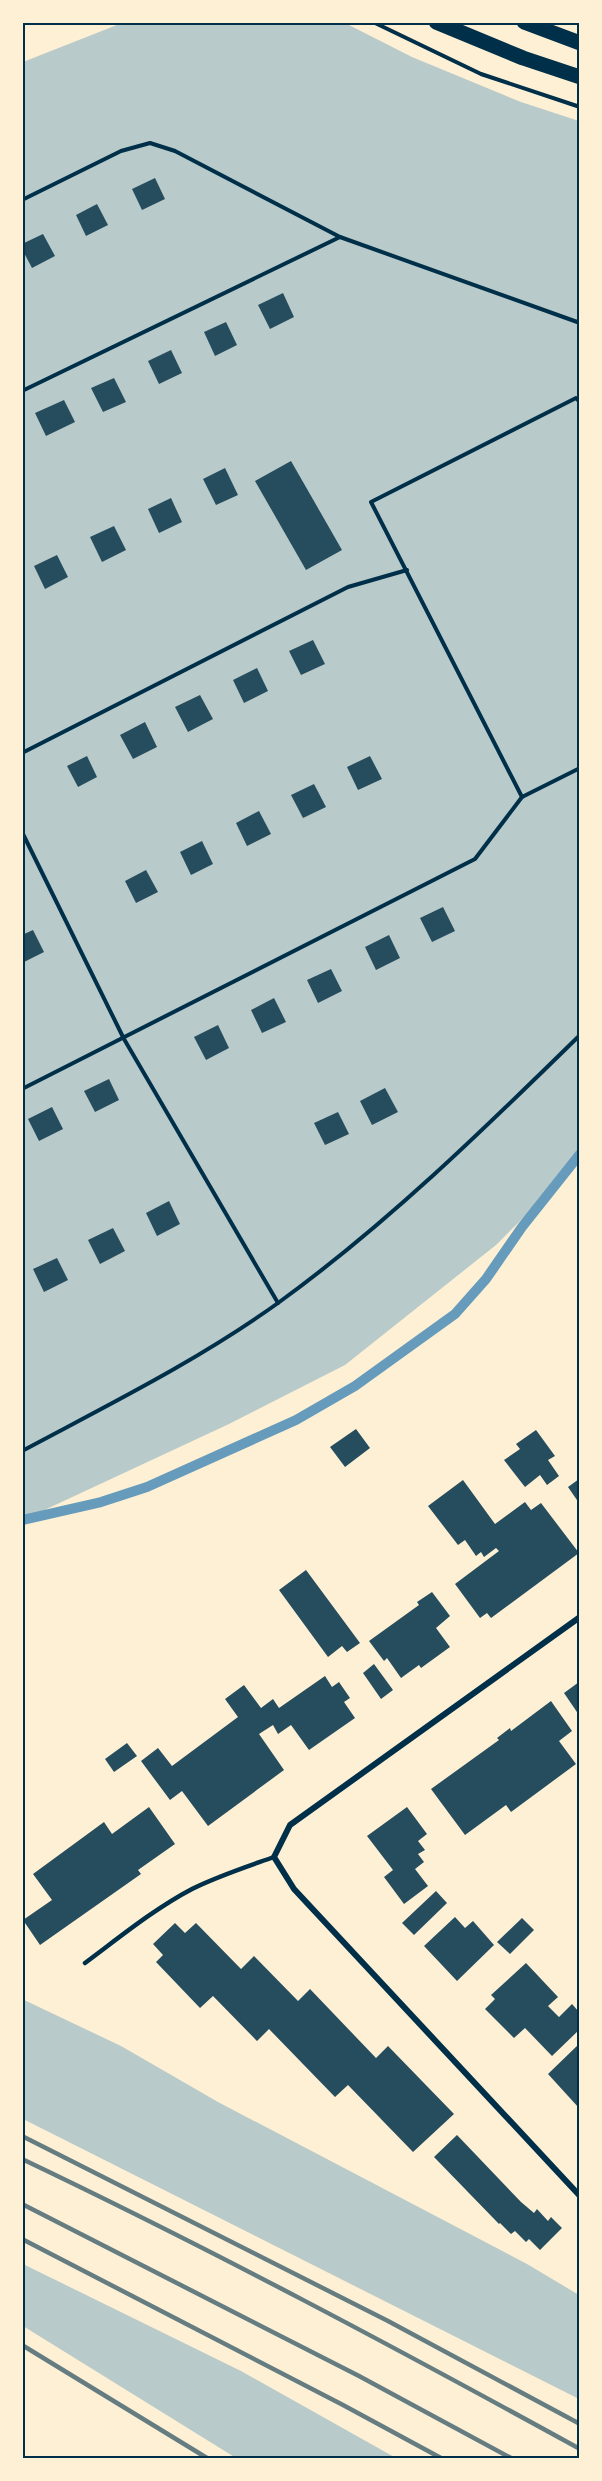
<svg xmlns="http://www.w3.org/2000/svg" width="602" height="2481" viewBox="0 0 602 2481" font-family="'Nunito Sans',sans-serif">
	<rect width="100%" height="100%" fill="#fdf0d5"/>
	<g fill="#b9caca">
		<path d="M122,23H345L412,57L521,102L579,121V1162L496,1245L345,1365L229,1424L23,1520V62Z"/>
		<path d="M22,1999L121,2046L218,2102L527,2264L579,2295V2399L23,2119Z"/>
		<path d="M23,2264L241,2371L396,2458H236L23,2326Z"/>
	</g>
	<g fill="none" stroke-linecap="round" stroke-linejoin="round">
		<path stroke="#669bbc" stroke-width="10" d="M22,1520L101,1502L147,1487L296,1420L355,1386L455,1314L486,1279L522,1227L580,1154"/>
	</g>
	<g fill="#264d5e">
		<path d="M155,178L165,199L142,210L132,189Z"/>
		<path d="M97,204L108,225L86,236L76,215Z"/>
		<path d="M43,234L55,256L32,268L22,249V244Z"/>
		<path d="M283,293L294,317L270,329L258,305Z"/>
		<path d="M226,322L237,345L215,356L204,332Z"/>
		<path d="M171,350L182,373L159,384L148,361Z"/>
		<path d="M114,378L126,402L103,412L91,388Z"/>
		<path d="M64,400L75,422L46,436L35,413Z"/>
		<path d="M291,461L342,550L306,570L255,481Z"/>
		<path d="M225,468L238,495L216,505L203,479Z"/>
		<path d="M171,498L182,522L159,533L148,509Z"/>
		<path d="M114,526L126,550L102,562L90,537Z"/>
		<path d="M57,555L68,577L45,589L34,566Z"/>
		<path d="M313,640L325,664L301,675L289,651Z"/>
		<path d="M257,668L268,691L244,703L233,680Z"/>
		<path d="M200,695L213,719L188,732L175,707Z"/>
		<path d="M145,722L157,747L133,759L120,735Z"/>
		<path d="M87,756L97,777L78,787L67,766Z"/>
		<path d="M370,756L382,779L358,790L347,767Z"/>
		<path d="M314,784L326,807L303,818L291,795Z"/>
		<path d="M259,811L271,834L247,846L236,823Z"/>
		<path d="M202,841L213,864L191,875L180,852Z"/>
		<path d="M146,870L158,892L136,903L125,881Z"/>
		<path d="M443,907L455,931L432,942L420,918Z"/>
		<path d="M33,930L44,952L22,963V935Z"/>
		<path d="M389,935L400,958L376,970L365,947Z"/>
		<path d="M331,969L342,991L318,1003L307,980Z"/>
		<path d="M274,998L286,1022L262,1033L251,1010Z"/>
		<path d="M218,1025L229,1048L206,1060L194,1037Z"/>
		<path d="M109,1079L119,1100L95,1112L84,1091Z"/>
		<path d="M385,1088L398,1112L372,1125L360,1101Z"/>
		<path d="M52,1107L63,1129L39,1141L28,1119Z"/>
		<path d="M338,1112L349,1134L325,1145L314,1123Z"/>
		<path d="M169,1201L180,1224L157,1236L146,1213Z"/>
		<path d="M113,1228L125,1251L100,1264L88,1240Z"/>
		<path d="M57,1258L68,1280L44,1292L33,1269Z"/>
		<path d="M356,1429L370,1448L345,1467L330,1447Z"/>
		<path d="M536,1430L555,1456L548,1460L559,1476L547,1485L540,1475L525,1487L504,1460L520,1449L516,1444Z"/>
		<path d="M579,1479V1503L568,1487Z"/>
		<path d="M463,1480L495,1524L525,1502L531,1510L541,1503L579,1553L491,1618L487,1613L480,1618L455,1584L499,1551L496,1548L484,1557L481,1552L476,1556L465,1540L458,1545L428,1506Z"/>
		<path d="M306,1570L360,1643L347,1652L342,1646L328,1657L279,1590Z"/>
		<path d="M432,1592L450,1616L436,1628L450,1647L421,1668L419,1665L401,1678L387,1658L384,1661L369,1641L419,1605L417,1602Z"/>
		<path d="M374,1664L393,1690L381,1699L363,1673Z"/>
		<path d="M325,1676L332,1687L339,1682L350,1698L344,1702L355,1718L309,1750L291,1725L278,1734L273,1725L259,1734L284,1770L208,1826L182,1791L170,1800L141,1761L158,1748L172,1766L238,1717L225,1699L244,1685L261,1708L273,1699L279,1708Z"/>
		<path d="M579,1682V1715L564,1693Z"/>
		<path d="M551,1701L572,1731L559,1741L576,1764L511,1812L506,1805L465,1835L431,1789L499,1740L497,1738L510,1728L511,1731Z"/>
		<path d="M127,1743L137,1756L114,1772L105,1759Z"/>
		<path d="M149,1807L175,1844L138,1870L141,1874L40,1945L23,1920L52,1900L33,1874L104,1822L112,1834Z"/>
		<path d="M407,1807L427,1834L418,1841L425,1850L418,1854L424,1862L415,1869L428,1886L404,1904L384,1877L393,1870L367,1836Z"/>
		<path d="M436,1891L447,1903L414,1935L402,1923Z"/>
		<path d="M455,1917L465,1928L473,1921L494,1945L457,1981L424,1946Z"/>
		<path d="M522,1918L534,1930L510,1954L497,1942Z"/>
		<path d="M175,1923L185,1933L196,1923L241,1969L254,1956L298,2001L310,1989L376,2058L388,2046L454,2114L413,2152L348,2085L335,2097L269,2029L257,2041L213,1996L200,2008L156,1962L163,1955L153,1944Z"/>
		<path d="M526,1963L558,1997L548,2006L559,2017L572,2004L579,2012V2030L552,2056L525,2028L514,2038L485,2009L495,1999L491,1995Z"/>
		<path d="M579,2044V2108L548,2074Z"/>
		<path d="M457,2135L521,2202L534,2213L537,2209L548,2221L551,2217L562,2228L540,2250L529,2239L526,2242L515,2231L511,2234L500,2223L499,2224L434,2157Z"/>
	</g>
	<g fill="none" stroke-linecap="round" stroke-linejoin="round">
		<g stroke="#003049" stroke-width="4">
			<path d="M373,22L481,74L580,107"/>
			<path d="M22,200L121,151L150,143L175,151L340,237L580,323"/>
			<path d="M22,391L340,237"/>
			<path d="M22,753L348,587L407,570"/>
			<path d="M522,797L371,502L576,398L580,402"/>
			<path d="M22,832L124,1039L278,1303"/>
			<path d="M22,1089L475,859L522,797L580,768"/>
			<path d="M22,1451C108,1405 199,1360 278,1303C387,1224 484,1129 580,1035"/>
		</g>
		<path stroke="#003049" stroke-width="4.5" d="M85,1963C120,1937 154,1909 192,1889C218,1876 246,1867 274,1857"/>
		<path stroke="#003049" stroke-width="6" d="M580,1617L290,1825L274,1857L294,1889L580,2196"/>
		<g stroke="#003049" stroke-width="15">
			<path d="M436,22L523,58L580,77"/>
			<path d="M524,22L580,43"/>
		</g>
		<g stroke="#657d81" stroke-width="4.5">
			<path d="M22,2136L388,2321L580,2424"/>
			<path d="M22,2159C211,2249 396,2348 580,2449"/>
			<path d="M22,2204L359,2376L511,2458"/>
			<path d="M22,2239L343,2405L441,2458"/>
			<path d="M22,2345L207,2458"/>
		</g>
	</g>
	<rect width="602" height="2481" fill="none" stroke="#fdf0d5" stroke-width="48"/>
	<rect x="24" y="24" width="554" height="2433" fill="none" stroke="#003049" stroke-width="2"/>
</svg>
